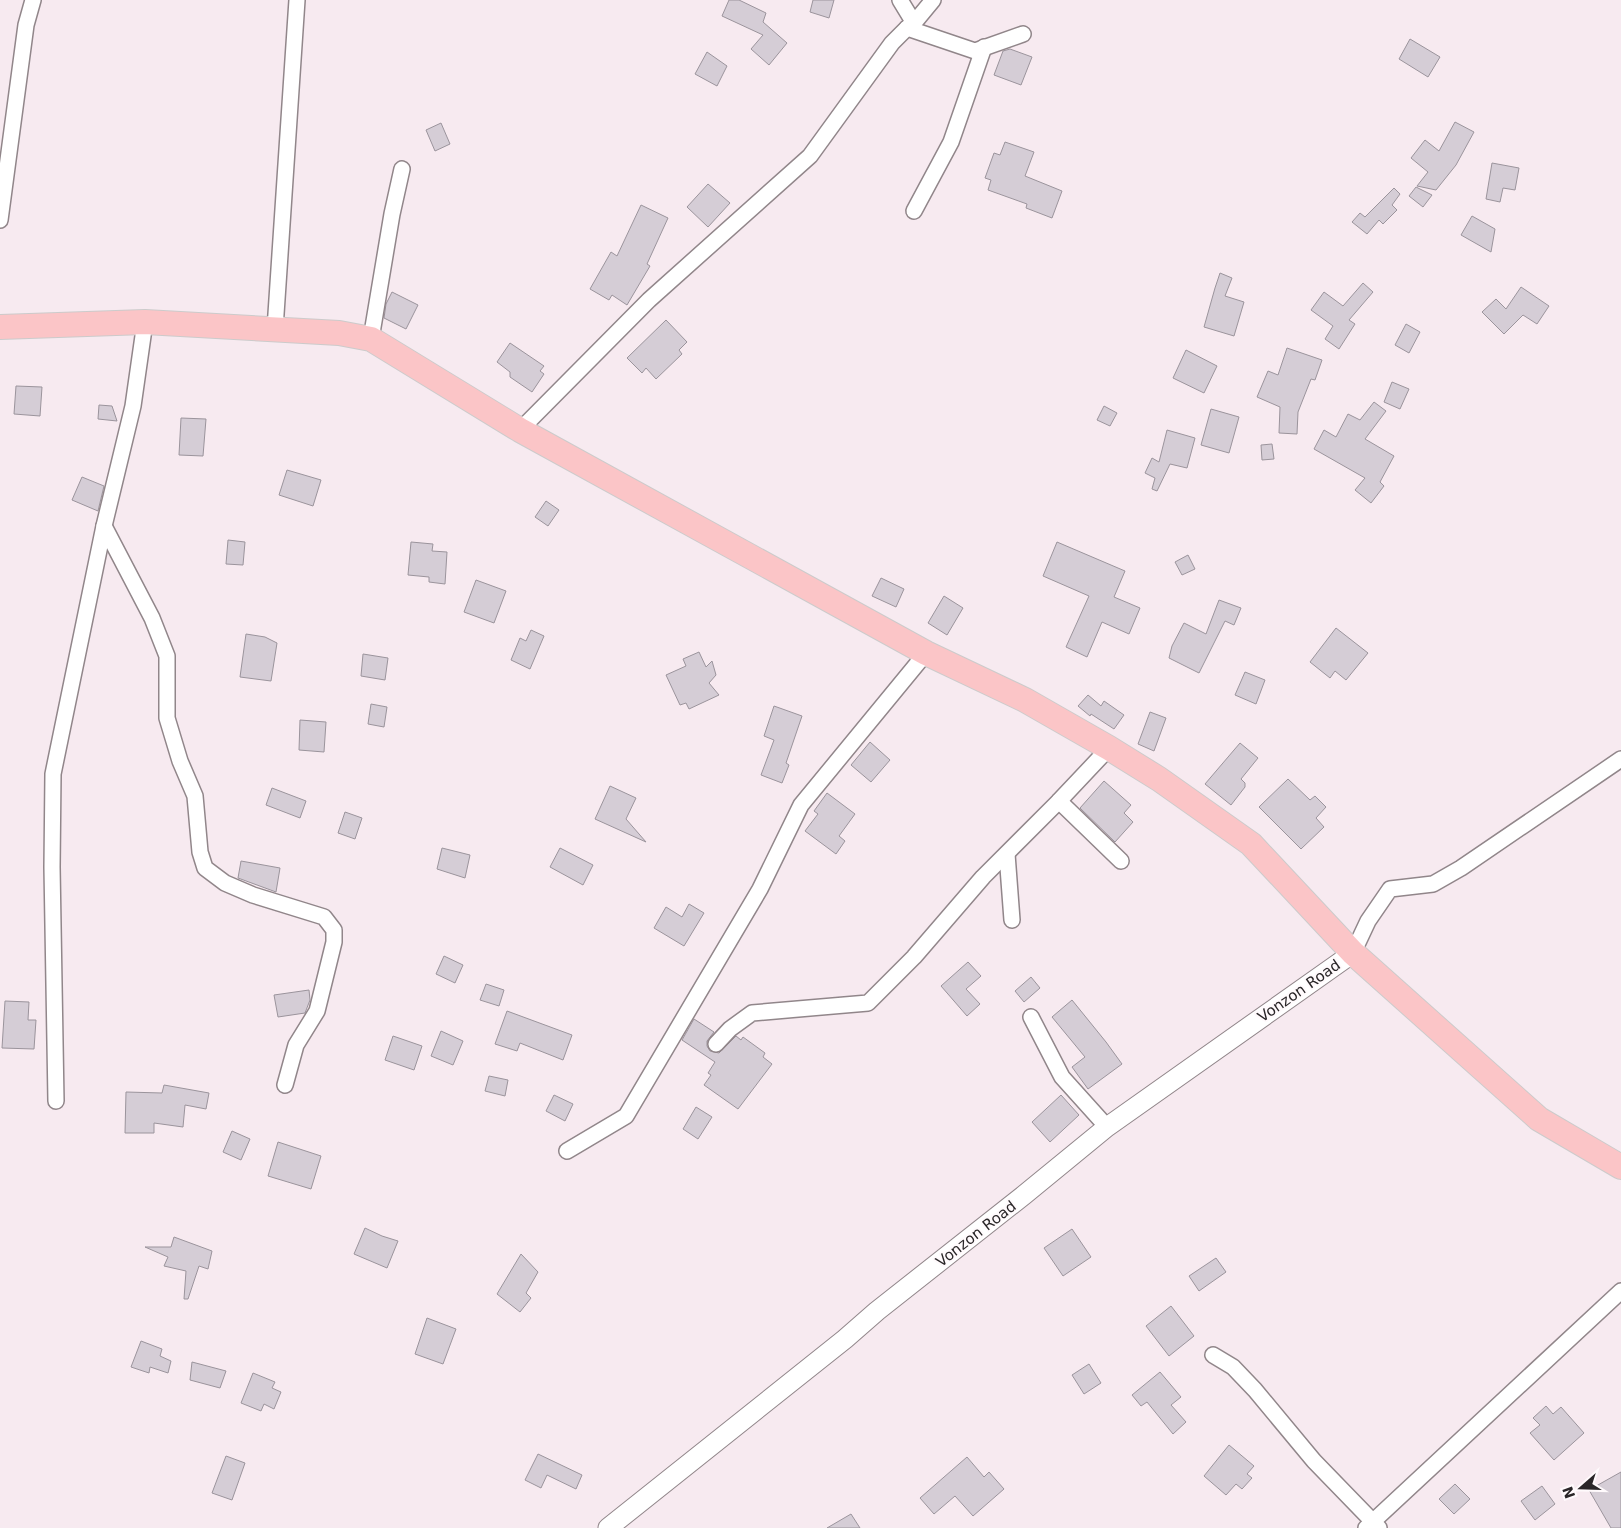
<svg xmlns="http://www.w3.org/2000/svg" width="1621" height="1528" viewBox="0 0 1621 1528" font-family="'DejaVu Sans',sans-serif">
	<rect width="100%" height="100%" fill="#f7eaf0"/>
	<g fill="#d5cdd6" stroke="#9b949c">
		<path d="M729,0H739L766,13L763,22L787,43L769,65L751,49L763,35L722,16Z"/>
		<path d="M813,0H834L829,18L810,12Z"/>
		<path d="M1410,39L1440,57L1428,77L1399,59Z"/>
		<path d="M1010,49L1032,57L1021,85L994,75L1003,51Z"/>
		<path d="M707,52L727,66L717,86L695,74Z"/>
		<path d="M1455,122L1474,132L1456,165L1436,190L1417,186L1428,172L1411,158L1425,140L1439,151Z"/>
		<path d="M441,123L450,144L435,151L426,130Z"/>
		<path d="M1005,142L1034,152L1025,176L1062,191L1052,218L1026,208L1027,204L988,190L991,180L985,178L994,153L1000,155Z"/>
		<path d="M1492,163L1519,168L1515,190L1503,188L1500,202L1486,199Z"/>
		<path d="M708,184L730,203L708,227L687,207Z"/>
		<path d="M1416,187L1432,195L1423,207L1409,196Z"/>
		<path d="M1394,188L1400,194L1392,205L1397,210L1383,224L1379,220L1367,234L1352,222L1360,213L1365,217Z"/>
		<path d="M641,205L668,218L647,264L650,266L627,305L612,295L609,300L590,289L611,252L617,256Z"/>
		<path d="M1472,216L1495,229L1491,252L1461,235Z"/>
		<path d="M1220,273L1232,278L1225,296L1244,302L1234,336L1204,327L1215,288Z"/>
		<path d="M1363,283L1373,292L1349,320L1355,324L1339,349L1325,339L1333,326L1311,310L1324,292L1343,306Z"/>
		<path d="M1521,287L1549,306L1537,324L1523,315L1504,334L1482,312L1496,299L1506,309Z"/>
		<path d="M392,292L418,305L406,329L384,318L386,304Z"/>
		<path d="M666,320L687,342L679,350L682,354L656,379L646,368L642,373L627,358Z"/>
		<path d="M1406,324L1420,332L1409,353L1395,345Z"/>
		<path d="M510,343L544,366L540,371L544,374L532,392L510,377V372L497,362Z"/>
		<path d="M1287,348L1322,360L1315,380L1311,379L1298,412L1297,434L1279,433L1280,407L1257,397L1268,371L1278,375Z"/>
		<path d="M1186,350L1217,366L1204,393L1173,378Z"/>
		<path d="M1392,382L1409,389L1400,409L1384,402Z"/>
		<path d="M16,386L42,387L40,416L14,414Z"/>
		<path d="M1374,402L1386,411L1365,439L1394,456L1380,482L1384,486L1371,503L1355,490L1365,478L1314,449L1324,430L1336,437L1348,414L1360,420Z"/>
		<path d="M99,405L112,406L117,421L98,419Z"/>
		<path d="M1104,406L1117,413L1110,426L1097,420Z"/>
		<path d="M1211,409L1239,417L1229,453L1201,445Z"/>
		<path d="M181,418L206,419L203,456L179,455Z"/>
		<path d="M1167,430L1195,438L1187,468L1170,464L1157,491L1152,489L1155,478L1145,473L1152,458L1159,462Z"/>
		<path d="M1272,444L1274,459L1262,460L1261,445Z"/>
		<path d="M287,470L321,480L313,506L279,495Z"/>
		<path d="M82,477L104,486L98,511L72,500Z"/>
		<path d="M546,501L559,510L548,526L535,517Z"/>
		<path d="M228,540L245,542L243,565L226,564Z"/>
		<path d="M411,542L433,544L432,551L447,552L445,584L429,582V577L408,575Z"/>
		<path d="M1057,542L1125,571L1114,597L1140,608L1129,634L1102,622L1087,657L1066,647L1089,596L1043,576Z"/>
		<path d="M1188,555L1195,569L1182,575L1175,562Z"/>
		<path d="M881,578L904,589L896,607L872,596Z"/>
		<path d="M476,580L506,591L494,623L464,612Z"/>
		<path d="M944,596L963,608L947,635L928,623Z"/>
		<path d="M1219,600L1241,608L1234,625L1225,621L1199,673L1169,658L1172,646L1184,623L1206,634Z"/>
		<path d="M1336,628L1368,653L1346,680L1335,671L1330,678L1310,662Z"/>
		<path d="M531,630L544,636L530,669L511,660L520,638L526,641Z"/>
		<path d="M246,634L265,637L277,643L271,681L240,677Z"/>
		<path d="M699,652L706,667L712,661L716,675L709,683L719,695L689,709L686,703L680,705L666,675L686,666L683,659Z"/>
		<path d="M363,654L388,658L385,680L361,676Z"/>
		<path d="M1245,672L1265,680L1256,704L1235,695Z"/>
		<path d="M1088,695L1101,706L1104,701L1124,715L1114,729L1091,714L1090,716L1078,706Z"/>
		<path d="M371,704L387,707L384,727L368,724Z"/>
		<path d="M774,706L802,716L786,763L789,765L782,783L761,775L774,740L764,736Z"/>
		<path d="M1150,712L1166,718L1154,751L1138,744Z"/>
		<path d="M300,720L326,722L324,752L299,750Z"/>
		<path d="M870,742L890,760L871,782L851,765Z"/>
		<path d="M1240,743L1258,758L1241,779L1245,783V787L1231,805L1205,784Z"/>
		<path d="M1288,779L1310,800L1315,796L1326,807L1316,818L1324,827L1301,849L1259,807Z"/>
		<path d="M1104,781L1131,805L1124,813L1133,822L1115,842L1080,808Z"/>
		<path d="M610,786L636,798L626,819L646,842L595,819Z"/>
		<path d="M272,788L306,801L300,818L266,805Z"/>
		<path d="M827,793L855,814L839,836L845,841L836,854L805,831L818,814L814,811Z"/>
		<path d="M345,812L362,818L355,839L338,833Z"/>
		<path d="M442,848L470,855L465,878L437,869Z"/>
		<path d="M560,848L593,865L583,885L550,867Z"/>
		<path d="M241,861L280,868L276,892L238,878Z"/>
		<path d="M689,904L704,913L684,946L654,928L666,907L682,917Z"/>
		<path d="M444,956L463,965L455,983L436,974Z"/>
		<path d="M968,962L981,976L966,989L980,1004L967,1016L941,986Z"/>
		<path d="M1031,977L1040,988L1024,1002L1015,991Z"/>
		<path d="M486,984L504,990L499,1006L480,1000Z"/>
		<path d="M309,990L310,1000L305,1013L278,1017L274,995Z"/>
		<path d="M1072,1000L1106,1042L1122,1064L1088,1089L1072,1067L1085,1057L1052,1017Z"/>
		<path d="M5,1001L29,1002L28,1020H36L34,1049L2,1048Z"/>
		<path d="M507,1011L572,1035L563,1060L520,1043L517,1051L495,1044Z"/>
		<path d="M694,1019L714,1032L707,1041V1046L710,1051L719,1053L736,1036L741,1040L743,1037L765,1053L763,1057L772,1064L738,1109L704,1085L711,1075L708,1073L715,1062L682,1040Z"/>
		<path d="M441,1031L463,1041L453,1065L431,1056Z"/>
		<path d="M393,1036L422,1046L414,1070L385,1060Z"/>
		<path d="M489,1076L508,1080L505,1096L485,1091Z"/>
		<path d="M164,1085L209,1093L206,1109L185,1105L183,1127L154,1123V1133H125L126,1092L162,1093Z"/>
		<path d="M554,1095L573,1104L565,1121L546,1111Z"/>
		<path d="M1061,1095L1079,1115L1050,1142L1032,1122Z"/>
		<path d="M696,1107L712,1117L698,1139L683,1129Z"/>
		<path d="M232,1131L250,1139L241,1160L223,1152Z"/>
		<path d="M278,1142L321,1156L311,1189L268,1176Z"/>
		<path d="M365,1228L382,1236L398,1241L387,1268L354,1254Z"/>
		<path d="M1072,1229L1091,1257L1063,1276L1044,1248Z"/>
		<path d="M174,1237L212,1251L208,1269L199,1266L188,1299H184L186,1271L164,1266L168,1257L145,1247H171Z"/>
		<path d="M521,1254L538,1272L526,1293L531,1298L520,1312L497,1294Z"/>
		<path d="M1216,1258L1226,1272L1199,1291L1189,1276Z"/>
		<path d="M1171,1306L1194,1336L1169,1356L1146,1326Z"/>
		<path d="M427,1318L456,1329L443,1364L415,1354Z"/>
		<path d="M141,1341L162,1349L160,1356L171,1361L168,1373L150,1367L149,1373L131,1367Z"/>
		<path d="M192,1362L226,1371L220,1388L190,1380Z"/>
		<path d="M1089,1364L1101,1383L1084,1394L1072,1375Z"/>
		<path d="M1160,1372L1181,1397L1171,1405L1186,1422L1173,1434L1147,1402L1141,1406L1132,1395Z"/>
		<path d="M253,1373L275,1382L272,1388L281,1392L274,1409L264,1404L261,1411L241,1403Z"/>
		<path d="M1546,1406L1553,1414L1561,1407L1584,1433L1554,1460L1530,1433L1540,1425L1533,1418Z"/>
		<path d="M1229,1445L1254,1466L1247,1474L1252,1478L1242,1489L1236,1484L1226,1495L1204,1476Z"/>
		<path d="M538,1454L582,1475L576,1489L547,1475L541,1488L525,1480Z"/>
		<path d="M226,1456L245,1463L232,1500L212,1493Z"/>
		<path d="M967,1457L984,1477L989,1472L1004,1489L973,1516L955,1496L934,1514L920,1498Z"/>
		<path d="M1621,1472V1528H1611L1589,1490Z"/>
		<path d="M1455,1484L1470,1499L1454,1514L1439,1499Z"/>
		<path d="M1542,1486L1555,1504L1535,1520L1521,1501Z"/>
		<path d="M851,1514L860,1528H827Z"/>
	</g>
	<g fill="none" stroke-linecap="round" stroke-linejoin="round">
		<defs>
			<g id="minor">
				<path d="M900,0L914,23"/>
				<path d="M907,28L975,51L1023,34"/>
				<path d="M914,211L951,142L984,47"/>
				<path d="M0,220L26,25L33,0"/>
				<path d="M275,329L297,0"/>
				<path d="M371,339L392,214L402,169"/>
				<path d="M520,430L649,300L810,156L892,43L907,28L914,23L933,0"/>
				<path d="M104,526L152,618L167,656V718L180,761L195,796L200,852L205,868L225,883L253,895L324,917L334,930V942L317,1011L296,1045L285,1085"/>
				<path d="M1059,801L1121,861"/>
				<path d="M1007,854L1012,920"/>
				<path d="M1353,953L1368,921L1390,889L1433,884L1461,868L1621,759"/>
				<path d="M1031,1017L1062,1077L1107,1127"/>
				<path d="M716,1044L730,1029L752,1013L868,1003L914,957L983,877L1059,801L1109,748"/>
				<path d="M56,1101L52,867L53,774L104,526L133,406L145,322"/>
				<path d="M567,1151L626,1116L760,889L801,805L926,653"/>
				<path d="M1213,1355L1233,1367L1255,1390L1314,1461L1379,1528"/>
				<path d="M1366,1528L1621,1291"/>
			</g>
			<path id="tertiary" d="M608,1528L845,1339L877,1311L1024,1195L1107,1127L1353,953"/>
			<path id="primary" d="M0,327L145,322L339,333L371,339L520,430L926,653L1025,700L1109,748L1159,779L1251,844L1353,953L1539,1119L1621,1167"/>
		</defs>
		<use href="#minor" stroke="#91868a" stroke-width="18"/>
		<use href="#tertiary" stroke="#91868a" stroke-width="21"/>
		<use href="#primary" stroke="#cccbcb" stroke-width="26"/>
		<use href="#minor" stroke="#fff" stroke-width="15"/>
		<use href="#tertiary" stroke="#fff" stroke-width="19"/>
		<use href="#primary" stroke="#fbc5c7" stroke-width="24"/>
	</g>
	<g text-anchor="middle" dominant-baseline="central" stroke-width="4" stroke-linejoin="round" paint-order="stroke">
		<g font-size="15" fill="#2a2628" stroke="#fffafc">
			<text transform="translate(1299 991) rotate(-35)">Vonzon Road</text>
			<text transform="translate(976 1234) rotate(-38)">Vonzon Road</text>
		</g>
	</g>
	<g transform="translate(1581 1488) rotate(250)" stroke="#fffafc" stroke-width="4" paint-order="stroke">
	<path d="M0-4L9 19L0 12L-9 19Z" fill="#2a2628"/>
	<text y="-8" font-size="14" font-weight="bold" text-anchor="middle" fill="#2a2628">N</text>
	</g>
</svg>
